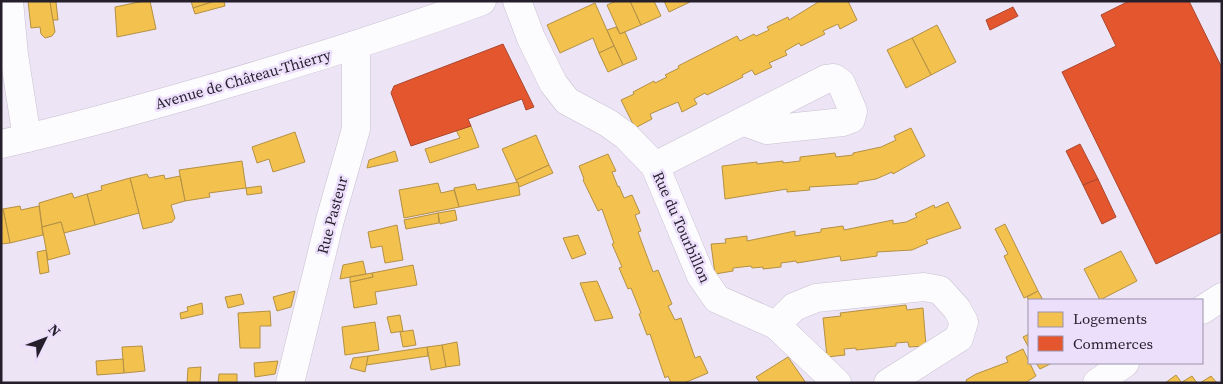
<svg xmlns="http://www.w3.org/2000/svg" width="1223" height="384" viewBox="0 0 1223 384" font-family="'Source Serif 4',serif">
	<rect width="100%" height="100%" fill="#ede5f6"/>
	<g fill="#f2c14e" stroke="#b49044">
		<path d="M28,1H50L55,32L52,36L45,38L41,34L40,27L31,28Z"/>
		<path d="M144,1H150L156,29L117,37L115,7Z"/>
		<path d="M191,1H215L193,8Z"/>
		<path d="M215,1H224L225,6L195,14L193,8Z"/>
		<path d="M616,1H630L641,25L620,34L607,5Z"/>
		<path d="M630,1H654L661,16L641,25Z"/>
		<path d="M664,1H690V2L669,12Z"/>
		<path d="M820,1H848L857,20L840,29L838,24L823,31L825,34L801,46L799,43L785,51L787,55L769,63L772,67L755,75L752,70L742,75L743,77L707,95L705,93L694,99L697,104L682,112L678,102L650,114L652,119L635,128L621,100L634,94L633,92L654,81L655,83L667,77L665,75L679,68L678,66L737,36L740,41L754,34L756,36L769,30L767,27L788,17L789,20Z"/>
		<path d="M50,2H56L58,20H53Z"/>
		<path d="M595,3L614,46L599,53L593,38L560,53L547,25Z"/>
		<path d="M937,25L956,62L931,75L912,38Z"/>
		<path d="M616,27L620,34L625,32L637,59L623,65L607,30Z"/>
		<path d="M912,38L931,75L906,88L887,50Z"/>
		<path d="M614,46L623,65L608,72L599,53Z"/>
		<path d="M471,126L479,147L430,163L425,149L460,138L456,130Z"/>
		<path d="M911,128L925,156L893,174L892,172L876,179L858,182V184L809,187L810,190L787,192V189L725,199L722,166L757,162V164L783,161V163L800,161V157L835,153L836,157L853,155V153L881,147L896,140L894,136Z"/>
		<path d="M295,132L305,162L273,172L269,159L257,163L252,147Z"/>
		<path d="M536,135L549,165L516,180L502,149Z"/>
		<path d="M395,151L398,161L367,168L369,160Z"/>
		<path d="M608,154L616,171L612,172L618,187L619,186L624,198L632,195L640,213L635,215L641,231L638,232L653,272L658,270L672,304L668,306L675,320L681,318L695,358L700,356L708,373L684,383H671L668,376L665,378L650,334L647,335L639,314L641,313L631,288L628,289L619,268L622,267L612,244L614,243L602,209L598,211L583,180L584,179L579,166Z"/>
		<path d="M242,161L246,188L209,193L210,197L185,201L179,170Z"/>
		<path d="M549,165L553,173L519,187L516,180Z"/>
		<path d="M147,174L149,178L164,175L165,179L180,176L185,201L171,205L175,218L172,222L143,229L130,178Z"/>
		<path d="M130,178L139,213L95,225L87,194L102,190L101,186Z"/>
		<path d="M518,182L520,195L459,207L454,188L475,184L477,190Z"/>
		<path d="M438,183L441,193L454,190L459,207L404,218L399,190Z"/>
		<path d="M261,186L262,193L247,195L246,188Z"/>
		<path d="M72,193L74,198L87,194L95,225L64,233L61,222L42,227L39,203Z"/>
		<path d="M948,202L961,228L926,240L928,243L912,250L877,252V256L841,261L840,256L797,263L796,261L781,263V267L763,269V267L752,268L751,266L733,268V271L715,274L711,244L726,243L725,239L747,236V241L795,231V236L821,232V229L843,226L844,230L893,220V224L906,222L917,217L915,214L934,205L935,208Z"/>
		<path d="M20,206L21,210L39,206L43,235L10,243L3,209Z"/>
		<path d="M1,209H3L10,243L1,244Z"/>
		<path d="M455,210L457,220L440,224L438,213Z"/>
		<path d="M438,213L439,223L406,229L404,220Z"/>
		<path d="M61,222L70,254L48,260L42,227Z"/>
		<path d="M1005,224L1038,291L1024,298L1004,256L1008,254L995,229Z"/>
		<path d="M397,225L403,260L385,263L382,246L371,248L368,232Z"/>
		<path d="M578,235L586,254L572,259L563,238Z"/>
		<path d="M46,250L49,272L40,274L37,252Z"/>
		<path d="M1121,251L1137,281L1100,300L1084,269Z"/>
		<path d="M363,261L366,274L340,279L343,265Z"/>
		<path d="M413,265L417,285L375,292L377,304L354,308L350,282L373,277L372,273Z"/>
		<path d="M372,273L373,277L350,282V277Z"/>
		<path d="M597,281L613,318L595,321L580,283Z"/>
		<path d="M295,291L291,307L277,311L273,297Z"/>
		<path d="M1038,291L1043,300L1029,301L1027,297Z"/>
		<path d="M241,294L244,304L228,308L225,297Z"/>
		<path d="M202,303L203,314L181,319L180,313L188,311L187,307Z"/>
		<path d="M906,305L907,310L923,308L926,346L909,347L908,342L896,343V346L856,350V348L844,349L845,355L827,357L823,318L841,316L840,313Z"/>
		<path d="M270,311L271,326H260V348H240L238,313Z"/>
		<path d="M400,315L403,331L391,333L387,317Z"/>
		<path d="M375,322L379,350L345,355L342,327Z"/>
		<path d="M413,330L416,345L403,347L400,332Z"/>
		<path d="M1029,334V348L1023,337Z"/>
		<path d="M457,342L460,365L446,367L442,345Z"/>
		<path d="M442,345L446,367L431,370L427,347Z"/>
		<path d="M142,346L145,371L124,373L122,347Z"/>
		<path d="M427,347L428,356L366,365L368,356Z"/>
		<path d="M1023,349L1036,376L1025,383H967L966,380L976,374L1008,362L1006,357Z"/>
		<path d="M368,356L365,372L350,368L353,358Z"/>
		<path d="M788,357L806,383H760L756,377Z"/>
		<path d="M123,359L124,373L97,375L96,361Z"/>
		<path d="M278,361L275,374L255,377L254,363Z"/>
		<path d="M1036,363H1052L1040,369Z"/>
		<path d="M201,367L200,383H187L188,368Z"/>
		<path d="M219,374H237V383H218Z"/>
		<path d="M1176,375L1182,383H1165Z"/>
		<path d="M1192,376L1197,383L1182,382Z"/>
		<path d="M1211,376L1217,383H1200Z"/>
	</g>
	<g fill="#e4572e" stroke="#ab462d">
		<path d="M1129,1H1189L1222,68V232L1156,264L1062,72L1116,46L1101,15Z"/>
		<path d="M1013,7L1018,16L990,30L986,20Z"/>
		<path d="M503,44L534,107L526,110L522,99L468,119L471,126L411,146L391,93L394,86Z"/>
		<path d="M1080,144L1098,179L1083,185L1066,151Z"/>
		<path d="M1098,179L1116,217L1102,224L1083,185Z"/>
	</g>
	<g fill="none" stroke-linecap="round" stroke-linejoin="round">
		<defs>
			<g id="street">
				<path d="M9,1L14,55L27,138"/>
				<path d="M517,1L531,38L553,83L567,101L608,123L626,136L655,166L701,276L717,299L776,325L837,383"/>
				<path d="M655,166L826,79L834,78L841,83L853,111L851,119L843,122L767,130L745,122"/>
				<path d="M1202,310L1222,297"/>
				<path d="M776,325L794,307L816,298L924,287L940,290L957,309L964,322L959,338L888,383"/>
				<path d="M290,383L330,220L356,129V46"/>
				<path d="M1097,383L1125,363"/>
			</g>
			<path id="primary" d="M1,144C69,129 137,110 203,91C297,64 390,35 482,1"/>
		</defs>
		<use href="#street" stroke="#c8c1d0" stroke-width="29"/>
		<use href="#primary" stroke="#c8c1d0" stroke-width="29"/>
		<use href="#street" stroke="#fcfbfe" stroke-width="28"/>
		<use href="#primary" stroke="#fcfbfe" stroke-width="28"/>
	</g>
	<g text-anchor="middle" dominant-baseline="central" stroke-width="5" stroke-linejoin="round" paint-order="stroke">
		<g font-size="15" fill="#251f2c" stroke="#ecdffc">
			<text transform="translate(243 79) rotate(-16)">Avenue de Château-Thierry</text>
			<text transform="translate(332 215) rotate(-75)">Rue Pasteur</text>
			<text transform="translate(682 227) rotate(66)">Rue du Tourbillon</text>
		</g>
	</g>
	<rect width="1223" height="384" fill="none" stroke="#251f2c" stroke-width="5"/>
	<rect x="1028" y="299" width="175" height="65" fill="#ecdffc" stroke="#9c92a9"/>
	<rect x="1038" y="312" width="25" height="15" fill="#f2c14e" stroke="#9c92a9"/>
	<text x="1073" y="324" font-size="15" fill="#251f2c">Logements</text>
	<rect x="1038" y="336" width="25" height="15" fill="#e4572e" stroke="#9c92a9"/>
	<text x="1073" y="349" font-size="15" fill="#251f2c">Commerces</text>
	<g transform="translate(45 339) rotate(48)" stroke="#ecdffc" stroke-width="4" paint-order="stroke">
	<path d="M0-4L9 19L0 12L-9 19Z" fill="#251f2c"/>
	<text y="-8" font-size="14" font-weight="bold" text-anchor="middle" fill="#251f2c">N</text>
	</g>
</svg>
